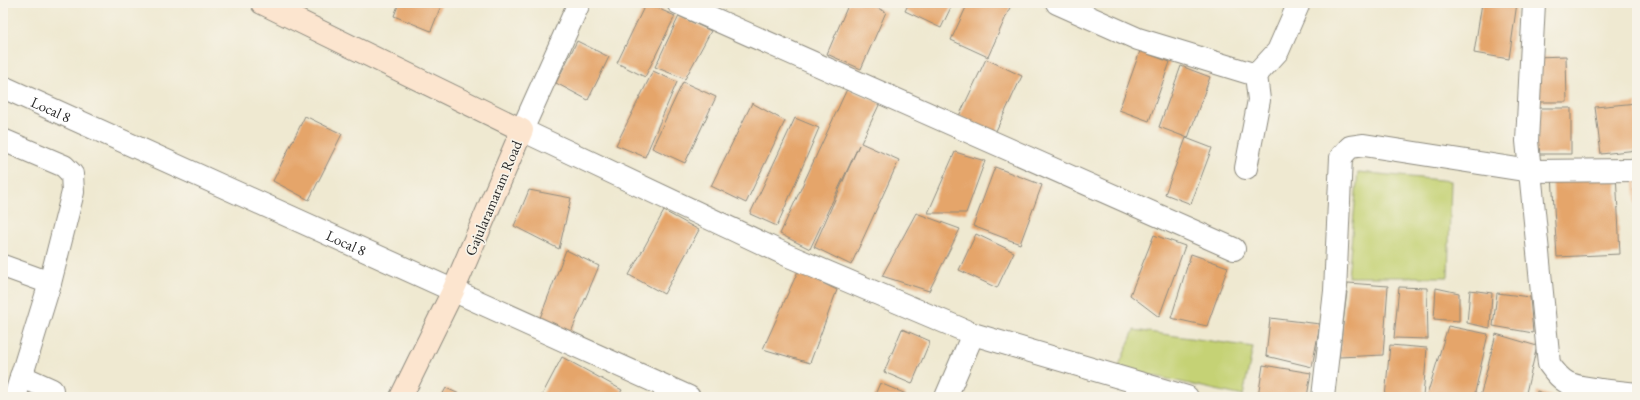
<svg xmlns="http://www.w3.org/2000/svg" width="1640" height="400" viewBox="0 0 1640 400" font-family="'EB Garamond',serif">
	<rect width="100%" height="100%" fill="#f7f3e8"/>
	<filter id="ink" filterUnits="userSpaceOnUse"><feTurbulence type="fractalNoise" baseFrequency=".025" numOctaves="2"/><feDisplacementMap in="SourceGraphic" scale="8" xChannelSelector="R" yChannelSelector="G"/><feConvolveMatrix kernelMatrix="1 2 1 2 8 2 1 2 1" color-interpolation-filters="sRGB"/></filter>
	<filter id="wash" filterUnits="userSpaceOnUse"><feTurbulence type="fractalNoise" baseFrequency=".012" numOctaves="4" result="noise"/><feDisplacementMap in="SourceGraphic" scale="16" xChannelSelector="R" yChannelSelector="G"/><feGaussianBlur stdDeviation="0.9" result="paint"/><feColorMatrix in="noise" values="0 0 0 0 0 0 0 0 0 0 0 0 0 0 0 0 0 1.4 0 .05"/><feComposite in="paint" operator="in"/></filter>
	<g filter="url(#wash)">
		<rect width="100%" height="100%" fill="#efe9d1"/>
		<g fill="#c5d274" stroke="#787e50">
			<path d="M1358,172L1451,181L1448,277H1348Z"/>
			<path d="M1134,330L1253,347L1243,396L1118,368Z"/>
		</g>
		<g id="blocks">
			<g fill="#e5a56a">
				<path d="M399,3H442L431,31L394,16Z"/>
				<path d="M646,3L675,16L645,77L617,63Z"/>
				<path d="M849,3H867L886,12L861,69L827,54Z"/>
				<path d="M909,3H953L941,28L905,11Z"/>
				<path d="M968,3H1012L988,57L951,40Z"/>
				<path d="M1482,3H1517L1509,59L1474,53Z"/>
				<path d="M679,16L711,31L685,79L655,67Z"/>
				<path d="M577,41L609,57L588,100L556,83Z"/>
				<path d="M1140,51L1170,62L1149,121L1119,110Z"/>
				<path d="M1566,56L1567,102H1536L1535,57Z"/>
				<path d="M986,59L1022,76L995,133L959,116Z"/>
				<path d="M1181,66L1210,77L1188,138L1159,127Z"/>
				<path d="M653,71L677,82L645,157L616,145Z"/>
				<path d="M683,82L716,97L685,163L652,148Z"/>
				<path d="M847,89L880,103L861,143L899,160L851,265L814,247L859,145L810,249L780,234Z"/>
				<path d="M752,103L785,121L746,203L711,186Z"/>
				<path d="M1637,103V150L1601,154L1595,107Z"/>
				<path d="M1534,108H1571V154H1533Z"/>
				<path d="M305,116L342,134L309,200L273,181Z"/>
				<path d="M795,118L819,128L777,226L750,214Z"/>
				<path d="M1186,138L1212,148L1191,204L1165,194Z"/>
				<path d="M955,152L985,161L966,213H928Z"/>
				<path d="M995,167L1042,185L1020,244L973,226Z"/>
				<path d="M1616,172L1620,254L1557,257L1552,175Z"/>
				<path d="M1637,173V211H1636L1633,174Z"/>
				<path d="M529,190L571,198L559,249L514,226Z"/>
				<path d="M664,211L699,230L664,294L629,275Z"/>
				<path d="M916,213L960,229L929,291L882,276Z"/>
				<path d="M976,234L1014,252L997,288L959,270Z"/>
				<path d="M1154,235L1185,246L1159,317L1130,295Z"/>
				<path d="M566,250L599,266L569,337L540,318Z"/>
				<path d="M1191,254L1228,267L1207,326L1171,318Z"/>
				<path d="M798,271L837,290L810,363L763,349Z"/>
				<path d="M1348,283L1388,286L1383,355L1339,357Z"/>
				<path d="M1399,287L1427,288L1428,339L1394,338Z"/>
				<path d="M1436,288L1459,293V321L1434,319Z"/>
				<path d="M1470,290L1492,293L1490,328L1467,323Z"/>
				<path d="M1497,293L1530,297L1533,333L1493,326Z"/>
				<path d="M1270,318L1320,324L1312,367L1266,356Z"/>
				<path d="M1448,326L1488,334L1474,397H1439L1427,395Z"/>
				<path d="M902,329L930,341L912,384L884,372Z"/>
				<path d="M1496,334L1537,346L1525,397H1480Z"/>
				<path d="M1390,345L1427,348L1423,397H1385Z"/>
				<path d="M562,357L622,390L618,397H541Z"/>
				<path d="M1263,365L1311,373L1307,397H1258Z"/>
				<path d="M880,383L906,394L904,397H874Z"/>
				<path d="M446,388L466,397H441Z"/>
				<path d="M1537,391L1554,397H1536Z"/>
				<path d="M1128,392L1141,397H1126Z"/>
			</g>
		</g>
	</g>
	<g filter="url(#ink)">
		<use href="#blocks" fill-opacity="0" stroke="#8d8a7e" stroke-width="1"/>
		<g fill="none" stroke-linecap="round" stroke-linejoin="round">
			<defs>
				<g id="street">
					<path d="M579,3L522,130L789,256L973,334L1187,397"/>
					<path d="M678,3L1234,249"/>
					<path d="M1057,3L1138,39L1256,75L1278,51L1299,3"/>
					<path d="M1534,3L1527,141L1530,171L1637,170"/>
					<path id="s1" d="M3,87L689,397"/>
					<path d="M3,140L64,166L72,174L73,192L50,283L15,397"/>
					<path d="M1246,168L1259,100L1256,75"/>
					<path d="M3,266L50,283"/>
					<path d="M21,376L52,390L51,397"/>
					<path d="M1600,390L1637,394"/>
					<path d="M946,397L973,334"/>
					<path d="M1323,397L1335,291L1341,157L1350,147L1364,145L1530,171L1549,364C1566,388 1572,385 1600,390V397"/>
				</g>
				<path id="secondary" d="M262,3L522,130L453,291L401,397"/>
			</defs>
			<use href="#street" stroke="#8d8a7e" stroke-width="24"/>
			<use href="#secondary" stroke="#8d8a7e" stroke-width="24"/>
			<use href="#street" stroke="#fff" stroke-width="22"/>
			<use href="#secondary" stroke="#fce5cf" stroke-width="22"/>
		</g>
	</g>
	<g text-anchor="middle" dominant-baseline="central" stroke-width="3.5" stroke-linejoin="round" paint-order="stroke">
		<g font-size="15" fill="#2b2b2b" stroke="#f7f3e8">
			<text stroke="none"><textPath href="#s1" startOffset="53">Local 8</textPath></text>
			<text transform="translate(493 198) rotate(-67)">Gajularamaram Road</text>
			<text stroke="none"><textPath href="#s1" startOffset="377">Local 8</textPath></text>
		</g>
	</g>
	<rect width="1640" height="400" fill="none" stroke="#f7f3e8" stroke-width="16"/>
</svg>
